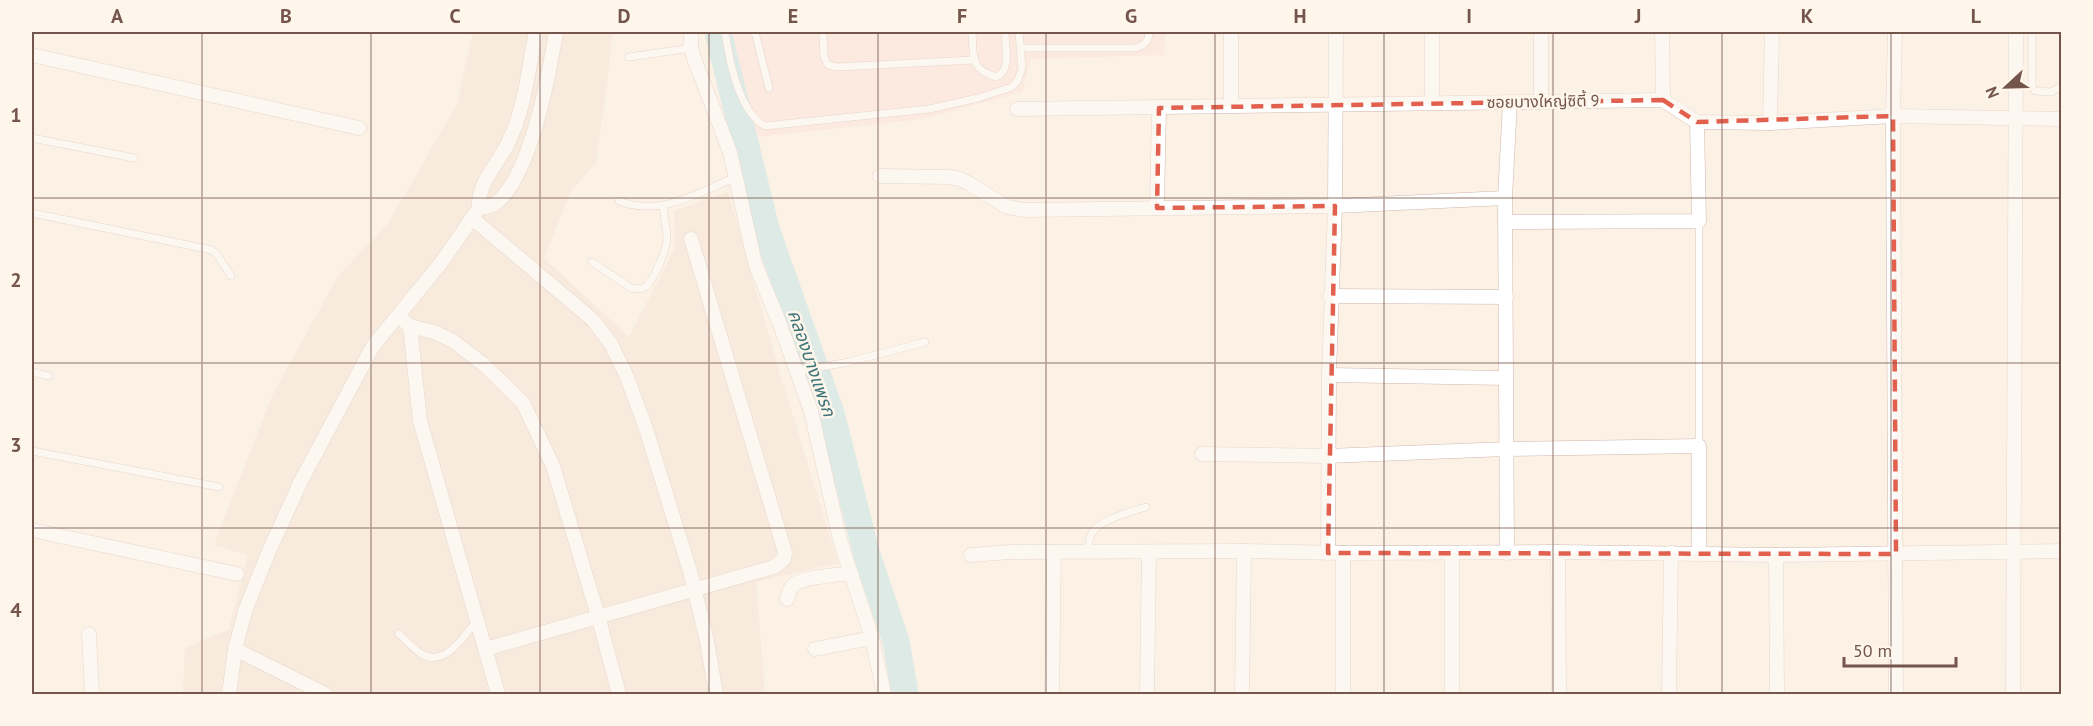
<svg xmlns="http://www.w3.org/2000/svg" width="2093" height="726" viewBox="0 0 2093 726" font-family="'PT Sans','Noto Sans Thai',sans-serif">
	<rect width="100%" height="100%" fill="#fcf1e5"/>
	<path fill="#f3e2d3" d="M473,32H612L608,76L596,163L571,191L544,258L629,337L675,248L674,211L728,192L780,374L838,563L756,582L765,694H183L185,648L229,629L248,555L214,545L272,396L338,276L388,224L457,104Z"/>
	<path fill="#fce0d9" d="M722,32H1165L1164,55L1031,59L1022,92L923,119L758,137L723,64Z"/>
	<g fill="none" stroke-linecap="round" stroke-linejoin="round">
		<path stroke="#bae3e5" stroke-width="27" d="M718,32L766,229L831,413L866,552L896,641L905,694"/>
		<defs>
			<g id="service">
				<path d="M725,32C729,59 739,112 765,126L929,109L978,98L1012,87L1018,80L1022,68L1019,32"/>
				<path d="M755,32L769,88"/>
				<path d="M823,32L824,57L828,65L837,67L973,60"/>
				<path d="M972,32C974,55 969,69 996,77C1012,71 1005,46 1005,32"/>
				<path d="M2032,32V87L2035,91L2051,92L2062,86"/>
				<path d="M1020,48H1135C1145,45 1149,42 1149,32"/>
				<path d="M629,57L691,48"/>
				<path d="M32,138L134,158"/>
				<path d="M619,201C660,217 698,193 736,177"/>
				<path d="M32,213L212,250L218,256L231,276"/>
				<path d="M1699,221V446"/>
				<path d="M592,262L631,288C636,289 641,290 645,287C654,281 666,250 667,240C667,229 664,217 663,206"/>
				<path d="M797,371L849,362L925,342"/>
				<path d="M32,372L49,376"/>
				<path d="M32,451L219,487"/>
				<path d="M1088,552C1089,546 1088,538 1092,533C1100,519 1131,512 1146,507"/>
				<path d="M399,634C406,640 413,648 420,653C444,669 463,637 476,622"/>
			</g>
			<g id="minor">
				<path d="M691,32V48L695,61L730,152L755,263L779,322L811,411L840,540L872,638L884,694"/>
				<path d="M1231,32V106"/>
				<path d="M1432,32V103"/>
				<path d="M1541,32V101"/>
				<path d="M1662,32L1663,100"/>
				<path d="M1895,32L1893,116L1896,694"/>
				<path d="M32,55L359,128"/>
				<path d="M1017,109L1663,100L1697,122L1770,123L1893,116L2062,119"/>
				<path d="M1770,123L1772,32"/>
				<path d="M880,176L949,177L960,179L970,184L1007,207L1025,210L1335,206L1505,198"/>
				<path d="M479,208C485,207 491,207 496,203C531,176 549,74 556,32"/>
				<path d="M1157,208L1159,108"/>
				<path d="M472,218L593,320L611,344L627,377L646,429L690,571L707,641L716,694"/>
				<path d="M1505,222L1699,221L1697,122"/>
				<path d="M1330,296L1506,297"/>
				<path d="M404,321L410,326L420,421L498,694"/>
				<path d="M410,326L434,332L453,341L483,364L523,403L553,466L598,616L619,694"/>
				<path d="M1329,375L1506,378"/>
				<path d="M1202,454L1327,456L1507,449L1699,446V553"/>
				<path d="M32,530L237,574"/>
				<path d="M1558,552L1559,694"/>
				<path d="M1328,553L1329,375L1335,206L1336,32"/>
				<path d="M1343,553V694"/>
				<path d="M1507,553L1505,198L1510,102"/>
				<path d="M971,555L1010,552L1244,551L1343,553L1558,552L1776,555L2062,551"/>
				<path d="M1776,555L1777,694"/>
				<path d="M787,599C789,594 789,589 793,585C803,577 837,575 850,573"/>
				<path d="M89,634L92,694"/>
				<path d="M235,649L325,694"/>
				<path d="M485,649L774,567L784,559L785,552L691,239"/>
				<path d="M815,649L872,638"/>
				<path d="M229,694L235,649L246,608L269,551L301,481L373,346L441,263L479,208C477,184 497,165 507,145C525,111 528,69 536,32"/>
				<path d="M1052,694L1054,552"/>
				<path d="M1147,694L1149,552"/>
				<path d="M1242,694L1244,551"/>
				<path d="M1452,694V553"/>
				<path d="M1669,694L1671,553"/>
				<path d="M2013,694L2016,32"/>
			</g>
		</defs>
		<use href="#service" stroke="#cfb9af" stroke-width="8"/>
		<use href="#minor" stroke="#cfb9af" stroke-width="15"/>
		<use href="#service" stroke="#fff" stroke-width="7"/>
		<use href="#minor" stroke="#fff" stroke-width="14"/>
	</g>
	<path d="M0 0H2093V726H0ZM1663,100L1697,122L1893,116L1896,554L1328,553L1335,206L1157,208L1159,108Z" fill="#fcf1e5" fill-opacity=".55" fill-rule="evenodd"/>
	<path fill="none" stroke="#e2604e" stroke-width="4.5" stroke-dasharray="12 8" stroke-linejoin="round" d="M1663,100L1697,122L1893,116L1896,554L1328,553L1335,206L1157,208L1159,108Z"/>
	<path fill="none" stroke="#74554b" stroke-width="1.5" stroke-opacity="0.55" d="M202,32V694M371,32V694M540,32V694M709,32V694M878,32V694M1046,32V694M1215,32V694M1384,32V694M1553,32V694M1722,32V694M1891,32V694M32,198H2062M32,363H2062M32,528H2062"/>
	<g text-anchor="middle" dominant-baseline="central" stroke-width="5" stroke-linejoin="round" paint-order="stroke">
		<g font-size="16" fill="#74554b" stroke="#fef5eb">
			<text transform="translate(1543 101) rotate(-1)">ซอยบางใหญ่ซิตี้ 9</text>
		</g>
		<g font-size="18" font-style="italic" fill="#3f7578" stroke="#fef5eb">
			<text transform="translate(812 363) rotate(71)">คลองบางแพรก</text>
		</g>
	</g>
	<rect width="2093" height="726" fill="none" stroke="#fef5eb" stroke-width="66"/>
	<g transform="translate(2006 87) rotate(248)" stroke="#fef5eb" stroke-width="4.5" paint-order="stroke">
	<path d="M0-4.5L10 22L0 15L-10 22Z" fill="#74554b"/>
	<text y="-9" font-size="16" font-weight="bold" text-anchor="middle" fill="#74554b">N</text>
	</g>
	<path d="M1844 657v9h112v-9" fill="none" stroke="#74554b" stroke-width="3"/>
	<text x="1853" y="657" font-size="18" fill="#74554b" stroke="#fef5eb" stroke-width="4.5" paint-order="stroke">50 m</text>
	<rect x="33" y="33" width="2027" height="660" fill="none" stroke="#74554b" stroke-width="2"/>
	<g font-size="20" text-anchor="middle" font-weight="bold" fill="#74554b">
		<text x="117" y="23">A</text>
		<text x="286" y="23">B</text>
		<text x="455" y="23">C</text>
		<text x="624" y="23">D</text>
		<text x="793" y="23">E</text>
		<text x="962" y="23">F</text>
		<text x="1131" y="23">G</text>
		<text x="1300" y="23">H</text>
		<text x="1469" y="23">I</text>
		<text x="1638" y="23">J</text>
		<text x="1807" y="23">K</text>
		<text x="1976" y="23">L</text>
		<text x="16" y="122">1</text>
		<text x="16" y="287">2</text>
		<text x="16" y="452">3</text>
		<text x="16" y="617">4</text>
	</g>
</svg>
